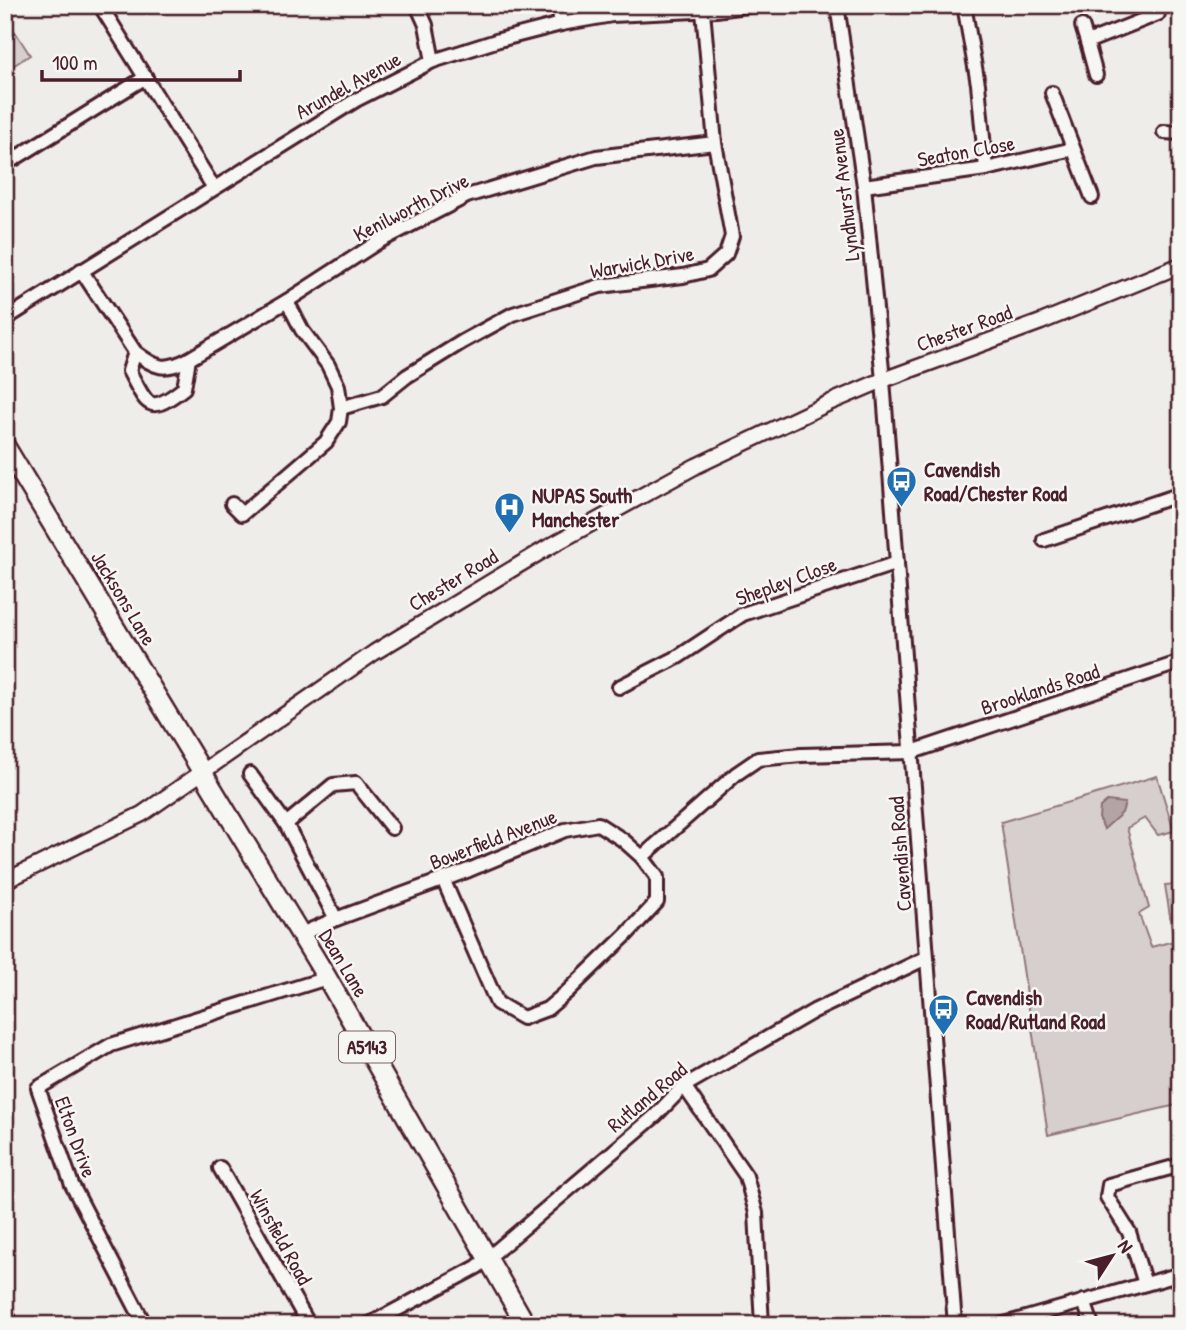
<svg xmlns="http://www.w3.org/2000/svg" width="1186" height="1330" viewBox="0 0 1186 1330" font-family="'Patrick Hand',sans-serif">
	<rect width="100%" height="100%" fill="#efedea"/>
	<filter id="ink" filterUnits="userSpaceOnUse"><feTurbulence type="fractalNoise" baseFrequency=".0143" numOctaves="2"/><feDisplacementMap in="SourceGraphic" scale="14" xChannelSelector="R" yChannelSelector="G"/><feConvolveMatrix kernelMatrix="1 2 1 2 8 2 1 2 1" color-interpolation-filters="sRGB"/></filter>
	<g filter="url(#ink)">
		<g fill="#d7cfce" stroke="#90777c" stroke-width="2">
			<path d="M5,16L30,55L5,71Z"/>
			<path d="M1157,776L1174,831L1158,835L1145,818L1127,828L1149,908L1139,914L1151,947L1174,941L1165,885L1181,884V1104L1048,1135L1001,822Z"/>
		</g>
		<path fill="#b4a4a5" stroke="#8a6f74" stroke-width="2" d="M1107,801L1125,803L1122,813L1104,829L1099,818L1100,807Z"/>
		<g fill="none" stroke-linecap="round" stroke-linejoin="round">
			<defs>
				<g id="minor">
					<path d="M100,5L214,188"/>
					<path d="M417,5L426,25L433,61"/>
					<path d="M558,5L561,24"/>
					<path d="M837,5L864,186L883,380L955,1325"/>
					<path d="M964,5L978,84L986,169"/>
					<path d="M1082,26L1087,42"/>
					<path d="M1096,75L1087,42L1158,14L1154,5"/>
					<path d="M1052,93L1092,197"/>
					<path d="M1164,132L1181,133"/>
					<path d="M5,145L14,159L146,77"/>
					<path d="M864,186L986,169L1073,149"/>
					<path d="M81,270L135,352L129,371C148,406 148,416 184,388L189,359L287,301L378,242L467,196L596,157L715,143"/>
					<path d="M5,319L356,100L433,61L499,40L561,24L612,15L716,10L754,5"/>
					<path d="M135,352C156,368 164,372 189,359"/>
					<path d="M341,408L382,396L407,376L462,342L513,314L600,286L683,276L708,270L726,254L732,236L715,143L703,11"/>
					<path d="M232,504L242,514L326,442L339,422L341,408L338,386L328,365L302,330L287,301"/>
					<path d="M1044,540L1181,494"/>
					<path d="M619,687L678,657L743,614L897,563"/>
					<path d="M250,774L286,824L336,919"/>
					<path d="M286,824L333,785L356,783L392,828"/>
					<path d="M443,879L497,1003L523,1018L547,1009L567,992L626,935L657,902V877L642,857"/>
					<path d="M301,934L336,919L469,870L565,830L598,824L623,840L642,857L736,774L758,759L801,755L912,752L1181,662"/>
					<path d="M684,1086L746,1176L756,1213L762,1325"/>
					<path d="M220,1168L309,1325"/>
					<path d="M1145,1284L1129,1232L1107,1197L1109,1185L1181,1165"/>
					<path d="M1084,1301L1092,1325"/>
					<path d="M5,1313L13,1325"/>
					<path d="M145,1325L72,1185L38,1088L111,1045L327,978"/>
					<path d="M368,1325L477,1267L488,1258L655,1116L684,1086L814,1011L926,958"/>
					<path d="M1001,1325L1181,1274"/>
				</g>
				<path id="tertiary" d="M5,881L142,814L375,652L547,548L696,466L831,402L883,380L1041,322L1181,265"/>
				<path id="primary" d="M5,446L327,978L526,1325"/>
			</defs>
			<use href="#minor" stroke="#4a1f2b" stroke-width="18"/>
			<use href="#tertiary" stroke="#4a1f2b" stroke-width="19"/>
			<use href="#primary" stroke="#4a1f2b" stroke-width="23"/>
			<use href="#minor" stroke="#f6f6f2" stroke-width="12"/>
			<use href="#tertiary" stroke="#f6f6f2" stroke-width="14"/>
			<use href="#primary" stroke="#f6f6f2" stroke-width="18"/>
		</g>
	</g>
	<defs>
		<symbol id="bus-pin" viewBox="-11 -11 22 30"><path d="M0 17L-7.5 6A9.5 9.5 0 1 1 7.5 6Z" fill="#1f6fb2" stroke="#f6f6f2"/><path d="M-5-6H5V4H4V6H2V4H-2V6H-4V4H-5ZM-3.5-4V0h7V-4ZM-3.5 1.2v1.5H-2V1.2ZM2 1.2v1.5H3.5V1.2Z" fill="#fff"/></symbol>
		<symbol id="hospital-pin" viewBox="-11 -11 22 30"><path d="M0 17L-7.5 6A9.5 9.5 0 1 1 7.5 6Z" fill="#1f6fb2" stroke="#f6f6f2"/><path d="M-5-5h3v3.5h4V-5h3V5h-3V1.5h-4V5h-3Z" fill="#fff"/></symbol>
	</defs>
	<g fill-rule="evenodd">
		<use href="#bus-pin" x="884" y="464" width="35" height="47"/>
		<use href="#hospital-pin" x="492" y="490" width="35" height="47"/>
		<use href="#bus-pin" x="926" y="992" width="35" height="47"/>
	</g>
	<g text-anchor="middle" dominant-baseline="central" stroke-width="5" stroke-linejoin="round" paint-order="stroke">
		<rect fill="#f6f6f2" stroke="#7e6067" stroke-width="2" x="339" y="1031.5" width="56" height="31" rx="5"/>
		<g font-size="19" font-weight="bold" fill="#4a1f2b">
			<text x="367" y="1047">A5143</text>
		</g>
		<g font-size="21" fill="#4a1f2b" stroke="#f6f6f2">
			<text transform="translate(348 85) rotate(-29)">Arundel Avenue</text>
			<text transform="translate(966 151) rotate(-10)">Seaton Close</text>
			<text transform="translate(844 195) rotate(-97)">Lyndhurst Avenue</text>
			<text transform="translate(411 207) rotate(-27)">Kenilworth Drive</text>
			<text transform="translate(642 262) rotate(-10)">Warwick Drive</text>
			<text transform="translate(964 328) rotate(-20)">Chester Road</text>
			<text transform="translate(453 580) rotate(-31)">Chester Road</text>
			<text transform="translate(786 581) rotate(-20)">Shepley Close</text>
			<text transform="translate(124 598) rotate(59)">Jacksons Lane</text>
			<text transform="translate(1040 689) rotate(-18)">Brooklands Road</text>
			<text transform="translate(493 839) rotate(-21)">Bowerfield Avenue</text>
			<text transform="translate(900 854) rotate(-94)">Cavendish Road</text>
			<text transform="translate(344 963) rotate(59)">Dean Lane</text>
			<text transform="translate(647 1097) rotate(-40)">Rutland Road</text>
			<text transform="translate(76 1137) rotate(70)">Elton Drive</text>
			<text transform="translate(281 1237) rotate(61)">Winsfield Road</text>
		</g>
		<g font-size="21" font-weight="bold" fill="#4a1f2b" stroke="#f6f6f2" text-anchor="start">
			<text x="924" y="469">Cavendish<tspan x="924" dy="24">Road/Chester Road</tspan></text>
			<text x="532" y="495">NUPAS South<tspan x="532" dy="24">Manchester</tspan></text>
			<text x="966" y="997">Cavendish<tspan x="966" dy="24">Road/Rutland Road</tspan></text>
		</g>
	</g>
	<rect width="1186" height="1330" fill="none" stroke="#f6f6f2" stroke-width="28"/>
	<rect x="14" y="14" width="1158" height="1302" fill="none" stroke="#4a1f2b" stroke-width="2.5" filter="url(#ink)"/>
	<g transform="translate(1112 1256) rotate(54)" stroke="#f6f6f2" stroke-width="5" paint-order="stroke">
	<path d="M0-5L12 26L0 18L-12 26Z" fill="#4a1f2b"/>
	<text y="-10" font-size="19" font-weight="bold" text-anchor="middle" fill="#4a1f2b">N</text>
	</g>
	<path d="M42 70v10h198v-10" fill="none" stroke="#4a1f2b" stroke-width="3.5"/>
	<text x="52" y="70" font-size="21" fill="#4a1f2b" stroke="#f6f6f2" stroke-width="5" paint-order="stroke">100 m</text>
</svg>
